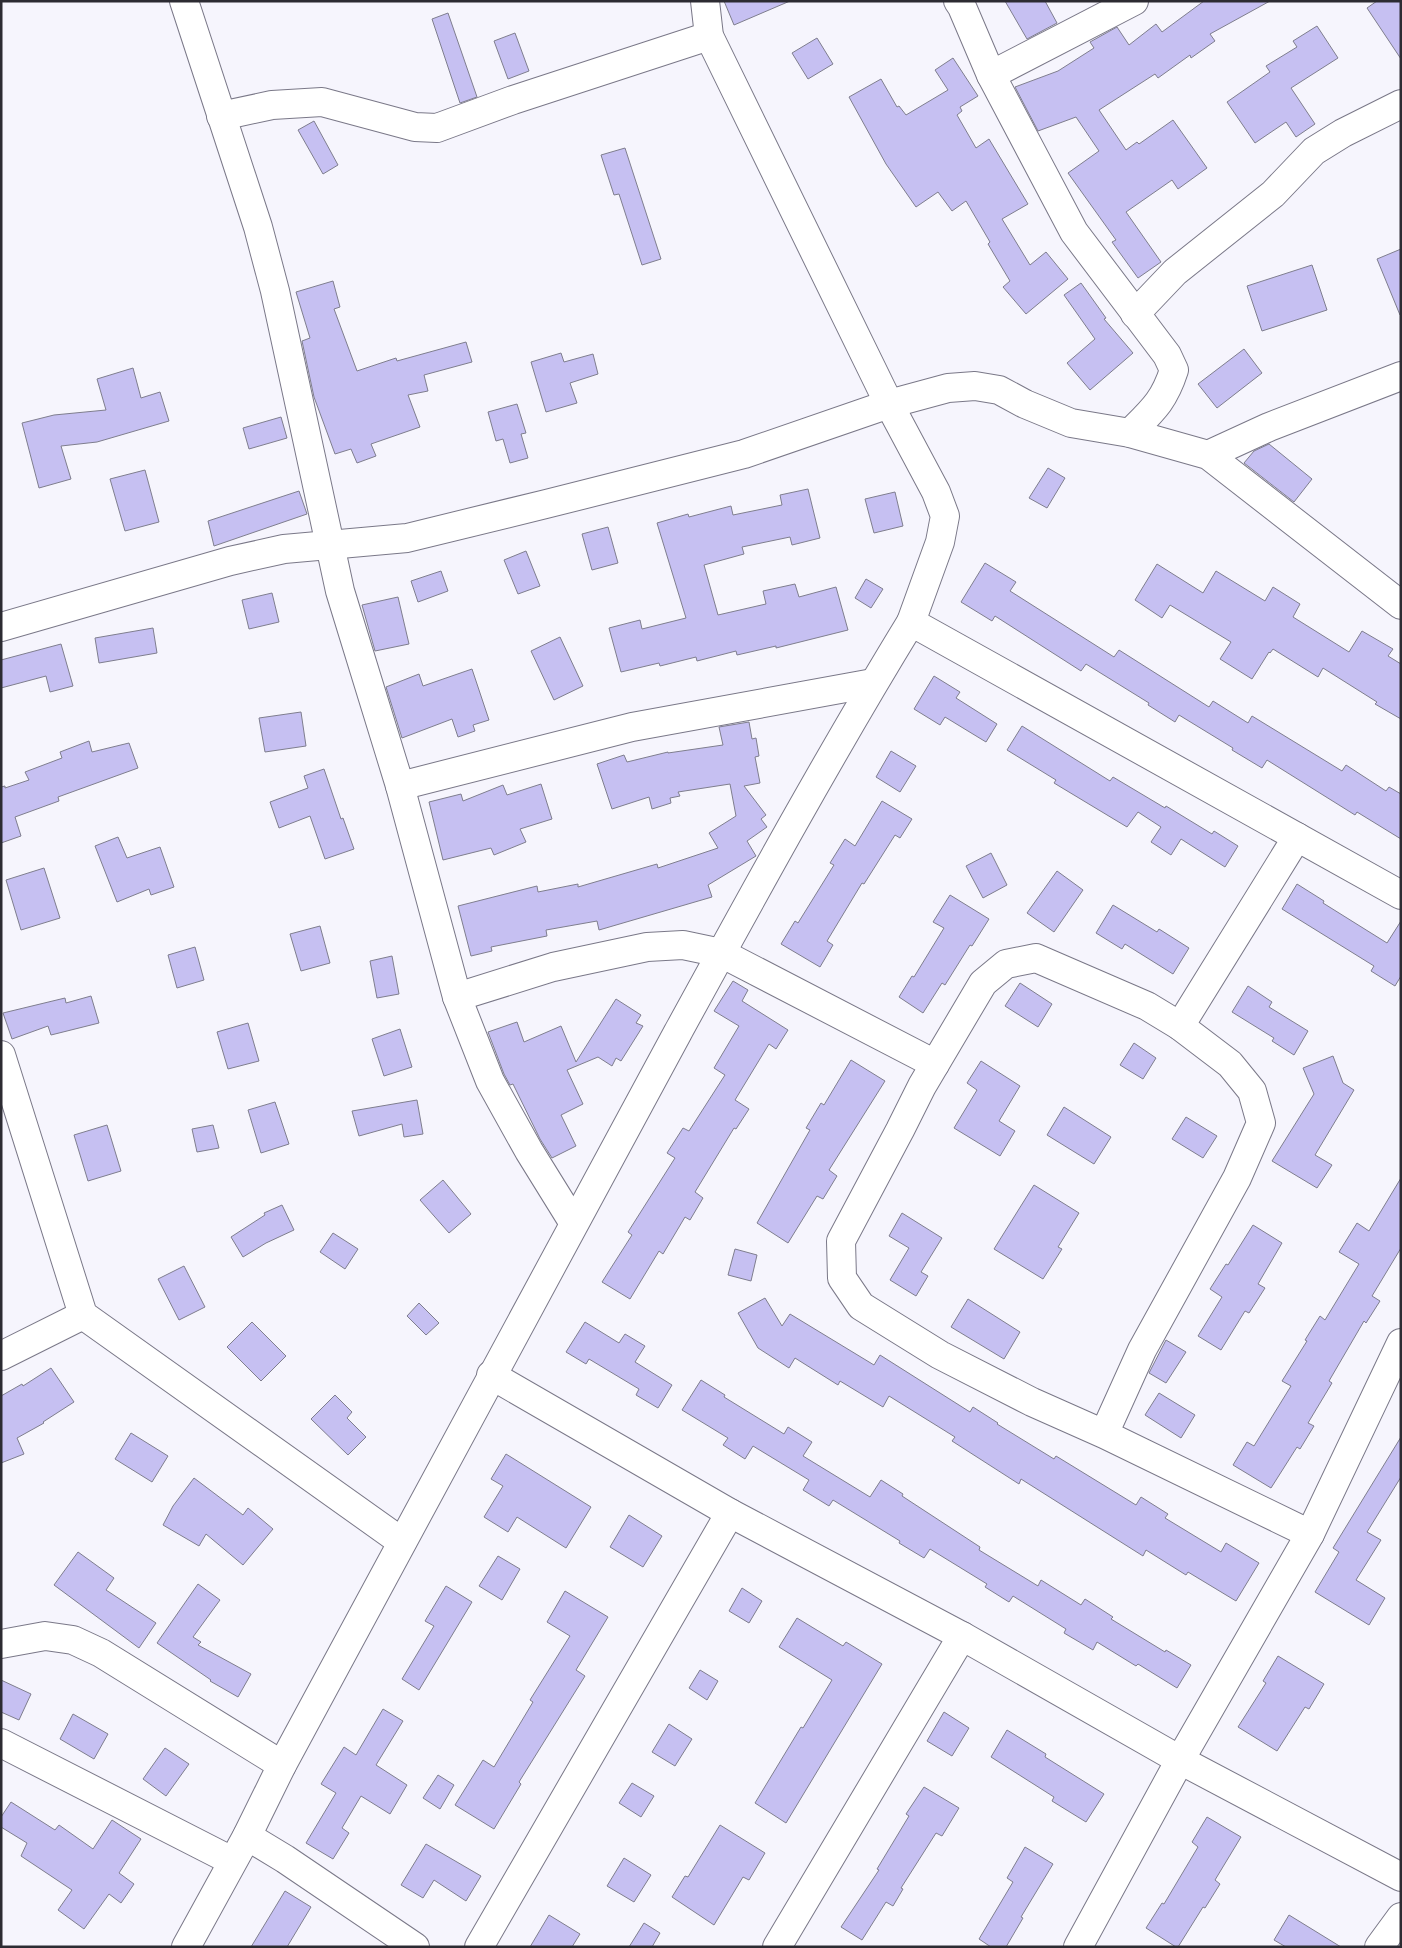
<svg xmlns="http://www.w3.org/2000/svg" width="1402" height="1948" viewBox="0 0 1402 1948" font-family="'Fira Sans',sans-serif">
	<rect width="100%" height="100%" fill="#f6f5fd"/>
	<g fill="#c6c0f2" stroke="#7f7e8e">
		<path d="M724,1H790L734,25Z"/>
		<path d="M1005,1H1045L1057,23L1027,39Z"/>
		<path d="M1204,1H1270L1210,34L1215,41L1191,58L1190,55L1158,78L1155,74L1099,110L1126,150L1137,142L1139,144L1173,120L1207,168L1178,189L1172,180L1126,212L1161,262L1138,278L1112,242L1116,240L1068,173L1099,151L1076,117L1038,131L1015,87L1058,71L1094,48L1090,42L1117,27L1129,45L1156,24L1162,32Z"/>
		<path d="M1377,1H1401V59L1367,8Z"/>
		<path d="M448,13L477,97L460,103L432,19Z"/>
		<path d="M1317,26L1338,58L1291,88L1315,124L1296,137L1286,122L1255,143L1227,102L1270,72L1266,66L1297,47L1293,41Z"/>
		<path d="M515,33L529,71L508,79L494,41Z"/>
		<path d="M817,38L833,64L808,79L792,53Z"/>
		<path d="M953,58L978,96L960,107L962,111L957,115L976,148L989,139L1028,204L1002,219L1030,265L1046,252L1068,279L1026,314L1003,287L1010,281L988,244L990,242L966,201L952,211L938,192L916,207L886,164L849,97L881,79L897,107L899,106L906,115L948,90L935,70Z"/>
		<path d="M314,121L338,165L323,174L298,130Z"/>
		<path d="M625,148L661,259L642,265L619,194L614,195L601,155Z"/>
		<path d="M1401,249V315H1400L1377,259Z"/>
		<path d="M1312,265L1327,310L1262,331L1247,286Z"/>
		<path d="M333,281L340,307L334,309L357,371L396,358L397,361L466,342L472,362L424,375L428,391L408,395L420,427L371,444L376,456L357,463L351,449L335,454L314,397L302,341L310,338L296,292Z"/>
		<path d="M1081,283L1106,318L1104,319L1133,353L1090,390L1067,363L1095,339L1064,295Z"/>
		<path d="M1244,349L1262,373L1217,408L1198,384Z"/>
		<path d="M561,353L564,362L593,354L598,374L570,383L577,403L546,412L531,362Z"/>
		<path d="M133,368L141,398L160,392L169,421L97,442L61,446L71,479L39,488L22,423L54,415L106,410L97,379Z"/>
		<path d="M517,404L526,433L521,434L528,458L510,463L503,439L496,441L488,412Z"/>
		<path d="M281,417L287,438L249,449L243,428Z"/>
		<path d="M1269,444L1312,479L1294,502L1244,463L1254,451Z"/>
		<path d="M1048,468L1065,478L1047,508L1029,498Z"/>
		<path d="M145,470L159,522L125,531L110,479Z"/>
		<path d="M808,489L820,538L792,545L790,537L742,547L744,554L704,565L718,615L766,604L763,591L795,584L799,597L836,587L848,630L776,648V646L737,655L736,651L697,661L696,657L660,666L659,663L621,672L609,628L640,620L642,629L686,618L657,523L688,514L689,517L731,506L733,515L782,505L780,495Z"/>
		<path d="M299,491L307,514L214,546L208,521Z"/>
		<path d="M895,492L903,526L874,533L865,499Z"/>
		<path d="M608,527L618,563L592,570L582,534Z"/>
		<path d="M526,551L540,586L518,594L504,560Z"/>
		<path d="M985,563L1016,582L1010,591L1114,657L1119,650L1209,707L1213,701L1248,723L1252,716L1342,771L1346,765L1386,791L1389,787L1401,794V839L1357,812L1355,815L1267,760L1262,768L1232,750L1233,748L1179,715L1175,722L1148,705L1149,703L1086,664L1081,671L995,616L992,621L961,602Z"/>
		<path d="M1157,564L1203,593L1216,571L1265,601L1273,587L1300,604L1293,617L1349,652L1362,631L1393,649L1388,656L1401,664V719L1375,704L1377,702L1323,668L1318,677L1273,649L1270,653L1269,652L1252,679L1220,659L1231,642L1170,605L1162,618L1135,600Z"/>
		<path d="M441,571L448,591L418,602L411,581Z"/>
		<path d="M866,579L883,589L871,608L855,598Z"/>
		<path d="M272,593L279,622L249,629L242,600Z"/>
		<path d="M398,597L409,644L375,651L362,605Z"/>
		<path d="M153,628L157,653L99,663L95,638Z"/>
		<path d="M560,637L583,686L554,700L531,651Z"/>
		<path d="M61,644L73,686L50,692L46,676L1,688V660Z"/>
		<path d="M472,669L489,720L473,725L475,731L458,737L452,719L402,738L386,687L419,674L423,686Z"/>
		<path d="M934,676L960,692L956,698L997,724L986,742L945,717L940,725L914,709Z"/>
		<path d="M301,712L306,746L265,752L259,718Z"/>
		<path d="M749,722L752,739L756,738L759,756L755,757L760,783L744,786L766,815L761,819L767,827L747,841L756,856L708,885L712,897L599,930L597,921L546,930L547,936L491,947L492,951L471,956L458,906L537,886L538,892L578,884V887L657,864L658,868L718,848L709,833L736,816L730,784L678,792L680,796L670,798L671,803L652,809L649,797L612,809L597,764L624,755L627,762L668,752V753L723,745L719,727Z"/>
		<path d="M1022,726L1110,781L1113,777L1165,808L1166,806L1212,834L1214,831L1238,846L1225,867L1181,839L1171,855L1151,842L1161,827L1138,812L1127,827L1054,783L1056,780L1007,750Z"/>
		<path d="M89,741L92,752L129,743L138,768L58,797L59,801L15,817L21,836L1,843V787L5,786V788L29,780L25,772L62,758L60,752Z"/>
		<path d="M891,751L916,766L900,792L876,777Z"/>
		<path d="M324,769L341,819L343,818L354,849L325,859L310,816L279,828L270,802L308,788L304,776Z"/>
		<path d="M541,784L552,819L520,829L526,842L494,855L491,848L443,860L429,802L461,794L463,801L503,785L507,795Z"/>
		<path d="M882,801L912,819L900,838L895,835L864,884L862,883L827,941L833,945L820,967L781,944L795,921L798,923L834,865L830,863L845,839L855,846Z"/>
		<path d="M118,837L127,858L160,847L174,887L151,895L149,889L117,902L95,846Z"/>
		<path d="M991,853L1007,885L983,898L966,866Z"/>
		<path d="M44,868L60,918L21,930L6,880Z"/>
		<path d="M1057,871L1083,890L1054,932L1027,913Z"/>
		<path d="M1297,884L1324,901L1323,903L1387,943L1401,921V976L1395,986L1371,971L1374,966L1282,909Z"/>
		<path d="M950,895L989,919L972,946L970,945L945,985L942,983L923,1013L899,997L912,976L914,977L944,928L933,922Z"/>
		<path d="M1113,905L1157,932L1159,929L1189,948L1173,974L1125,944L1122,949L1096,933Z"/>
		<path d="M320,926L330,963L301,971L290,934Z"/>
		<path d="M195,947L204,980L177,988L168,955Z"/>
		<path d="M392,956L399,994L377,998L370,961Z"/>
		<path d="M733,981L748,990L742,1001L788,1030L776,1049L769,1044L735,1100L749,1109L736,1129L734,1128L695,1192L703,1198L690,1220L685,1217L663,1254L659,1251L630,1299L602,1282L632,1235L628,1232L675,1158L667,1153L683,1128L689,1131L725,1075L714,1068L739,1026L714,1011Z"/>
		<path d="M1020,983L1052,1004L1038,1027L1005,1006Z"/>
		<path d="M1248,986L1272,1002L1269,1007L1308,1031L1294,1055L1272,1041L1274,1038L1232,1012Z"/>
		<path d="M91,996L99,1023L51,1035L48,1026L12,1039L3,1013L65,998L66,1003Z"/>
		<path d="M616,999L641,1015L636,1023L643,1026L621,1061L616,1058L612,1066L598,1057L567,1070L583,1104L561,1115L576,1146L552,1158L540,1139L513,1084L510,1085L504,1074L488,1032L517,1022L524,1042L561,1026L576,1062Z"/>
		<path d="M248,1023L259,1061L228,1069L217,1032Z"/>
		<path d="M400,1029L412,1067L384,1076L372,1039Z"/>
		<path d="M1134,1043L1156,1058L1143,1079L1120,1065Z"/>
		<path d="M1333,1056L1343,1083L1354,1090L1315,1155L1332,1165L1317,1188L1272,1161L1314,1094L1303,1068Z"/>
		<path d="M851,1060L885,1081L829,1170L837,1176L823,1199L817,1196L788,1243L757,1223L810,1130L806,1128L821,1103L824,1105Z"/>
		<path d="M981,1061L1020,1086L999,1121L1015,1131L1000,1156L954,1128L977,1090L967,1083Z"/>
		<path d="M417,1100L423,1134L404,1137L402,1124L359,1136L352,1111Z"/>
		<path d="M275,1102L289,1144L261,1153L248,1110Z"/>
		<path d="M1064,1107L1111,1137L1094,1164L1047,1135Z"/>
		<path d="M1186,1117L1217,1136L1203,1158L1172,1139Z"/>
		<path d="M107,1125L121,1171L88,1181L74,1135Z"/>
		<path d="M213,1125L219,1148L197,1152L192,1129Z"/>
		<path d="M1401,1178V1248L1372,1296L1380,1301L1366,1323L1364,1321L1329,1381L1332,1383L1308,1423L1314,1426L1300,1449L1297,1447L1271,1488L1233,1465L1247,1442L1254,1446L1291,1386L1282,1381L1307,1341L1305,1340L1320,1316L1325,1320L1359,1264L1339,1252L1357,1223L1369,1231Z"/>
		<path d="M443,1180L471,1214L449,1233L420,1200Z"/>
		<path d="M1034,1185L1079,1213L1058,1247L1062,1249L1043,1279L994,1249Z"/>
		<path d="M282,1205L294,1230L266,1243L243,1257L231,1237L265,1215L264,1213Z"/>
		<path d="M902,1213L942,1238L921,1272L928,1276L916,1296L890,1280L909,1248L889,1236Z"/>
		<path d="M1253,1225L1282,1243L1258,1284L1265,1288L1249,1313L1245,1311L1221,1350L1198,1336L1222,1297L1210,1289L1226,1264L1228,1265Z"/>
		<path d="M333,1233L358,1249L345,1269L320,1252Z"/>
		<path d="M735,1249L757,1255L751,1281L728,1275Z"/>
		<path d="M184,1266L205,1307L179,1320L158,1279Z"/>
		<path d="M765,1298L782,1326L790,1314L874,1365L880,1355L970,1412L973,1407L998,1423L997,1424L1054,1459L1056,1456L1136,1505L1141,1497L1168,1514L1165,1518L1221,1552L1226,1543L1259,1563L1236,1601L1188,1572L1186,1575L1146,1550L1143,1556L1021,1479L1019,1484L952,1441L955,1437L889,1396L883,1407L840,1381L838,1385L795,1358L789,1368L758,1348L738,1313Z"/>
		<path d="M968,1299L1020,1332L1004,1359L951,1327Z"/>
		<path d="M419,1303L439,1323L426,1335L407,1316Z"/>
		<path d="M252,1322L286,1356L261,1381L227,1347Z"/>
		<path d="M585,1322L619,1343L625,1334L645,1346L635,1362L672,1385L658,1408L636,1395L639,1389L589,1359L586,1364L566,1352Z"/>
		<path d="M1166,1340L1186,1352L1166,1383L1149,1373Z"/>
		<path d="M51,1368L74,1402L43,1422L44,1423L17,1438L24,1454L1,1463V1396L22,1384L23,1386Z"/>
		<path d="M701,1380L725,1395L724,1397L784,1434L788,1427L812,1442L803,1456L870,1497L881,1480L903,1494L902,1496L980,1547L979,1550L1038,1586L1041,1580L1081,1605L1085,1599L1113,1617L1111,1619L1165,1652L1166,1650L1191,1665L1177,1688L1138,1664L1136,1666L1097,1642L1093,1650L1064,1633L1066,1629L1013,1596L1009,1602L985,1587L987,1584L930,1549L924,1558L899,1543L900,1541L833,1500L829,1506L803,1490L809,1480L753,1446L745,1459L723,1445L728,1438L682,1410Z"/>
		<path d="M1159,1393L1195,1415L1181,1438L1145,1415Z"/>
		<path d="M335,1395L352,1412L347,1418L366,1437L348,1455L311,1419Z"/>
		<path d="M131,1433L168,1456L152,1482L115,1459Z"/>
		<path d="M1401,1437V1477L1367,1532L1381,1540L1356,1580L1385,1598L1369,1625L1315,1592L1339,1552L1333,1548Z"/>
		<path d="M506,1454L591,1507L566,1548L517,1517L508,1532L484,1517L503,1486L491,1479Z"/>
		<path d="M194,1478L243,1515L248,1508L273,1529L243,1565L206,1534L199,1546L163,1525L173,1506Z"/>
		<path d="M629,1515L662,1536L643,1567L610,1547Z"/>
		<path d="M78,1552L114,1578L106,1590L156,1623L139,1648L54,1585Z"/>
		<path d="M498,1556L520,1569L502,1600L479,1586Z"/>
		<path d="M198,1584L220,1600L193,1637L201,1642L198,1645L251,1674L238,1697L210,1681L211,1680L157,1643Z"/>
		<path d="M446,1586L472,1602L419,1690L402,1679L434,1626L425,1621Z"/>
		<path d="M742,1588L762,1601L749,1623L729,1611Z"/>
		<path d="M565,1591L608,1617L576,1670L585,1676L519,1782L521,1784L494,1829L455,1805L483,1760L494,1767L533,1702L530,1700L570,1636L547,1622Z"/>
		<path d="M797,1618L843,1646L846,1642L882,1664L786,1823L755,1803L801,1727L803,1728L832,1680L779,1647Z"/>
		<path d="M1278,1656L1324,1684L1309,1709L1305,1707L1277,1751L1238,1727L1266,1683L1263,1681Z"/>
		<path d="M700,1670L718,1681L707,1700L689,1688Z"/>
		<path d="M1,1680L31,1694L19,1720L1,1712Z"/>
		<path d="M383,1709L403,1721L376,1765L407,1785L390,1814L361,1796L342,1828L349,1833L333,1859L306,1843L336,1793L321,1784L344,1747L356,1755Z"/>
		<path d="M944,1712L969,1728L952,1756L927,1741Z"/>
		<path d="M73,1714L108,1734L94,1759L60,1739Z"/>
		<path d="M669,1724L692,1739L675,1766L652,1752Z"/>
		<path d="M1007,1730L1046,1754L1045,1757L1104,1794L1086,1822L1052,1801L1054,1797L991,1757Z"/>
		<path d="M165,1748L189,1764L166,1796L143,1779Z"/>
		<path d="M438,1775L454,1785L440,1809L423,1798Z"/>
		<path d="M632,1783L654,1796L641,1817L619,1803Z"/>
		<path d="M924,1787L959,1808L942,1836L936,1833L901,1888L903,1889L893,1906L886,1902L862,1940L841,1927L879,1870L877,1869L909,1816L906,1814Z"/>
		<path d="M11,1802L55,1830L59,1825L93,1849L112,1820L141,1839L119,1873L134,1884L121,1903L109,1894L84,1929L58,1910L72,1890L21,1856L27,1843L1,1827V1817Z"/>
		<path d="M1207,1817L1241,1837L1215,1880L1220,1884L1205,1908L1203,1907L1178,1947H1176L1146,1928L1162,1903L1164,1904L1198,1847L1192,1842Z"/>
		<path d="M720,1825L765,1853L749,1880L743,1877L714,1925L672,1897L685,1876L688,1877Z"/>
		<path d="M426,1844L481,1876L466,1901L434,1880L423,1898L401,1885Z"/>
		<path d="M1025,1847L1053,1864L1021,1917L1023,1918L1006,1947H991L979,1939L1013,1882L1007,1878Z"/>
		<path d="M624,1858L651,1875L634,1902L607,1886Z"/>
		<path d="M285,1891L311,1907L287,1947H251Z"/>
		<path d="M549,1915L580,1934L572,1947H530Z"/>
		<path d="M1289,1915L1341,1947H1286L1274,1940Z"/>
		<path d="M644,1923L660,1933L652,1947H629Z"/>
	</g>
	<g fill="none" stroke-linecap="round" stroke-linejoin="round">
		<defs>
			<g id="minor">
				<path d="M184,1L258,227L275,291L340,591L400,786L457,997L490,1081L529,1151L573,1222"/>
				<path d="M705,1L709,36L889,404L936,492L945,516L940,542L911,622"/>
				<path d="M958,1L962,7L991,75L1074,232L1167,355L1174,370C1164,401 1153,410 1130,433"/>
				<path d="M991,75L1134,1"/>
				<path d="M221,116L272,105L322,102L415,127L437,128L513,100L709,36"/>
				<path d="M1135,314L1175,272L1273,194L1314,151L1343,133L1401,104"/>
				<path d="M1208,455L1269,427L1401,376"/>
				<path d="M1,627L230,561L284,549L407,538L546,504L744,454L889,404L948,388L975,386L999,390L1025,404L1071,423L1130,433L1208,455L1401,605"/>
				<path d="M400,786L632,727L873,683"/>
				<path d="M457,997L553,967L647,947L683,945L721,953L935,1064"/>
				<path d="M1180,1026L1297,837"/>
				<path d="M1,1055L83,1315L402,1542"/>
				<path d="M1,1356L83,1315"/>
				<path d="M491,1375L730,1513L962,1636L1180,1760L1401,1877"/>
				<path d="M1104,1434L1142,1350L1237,1178L1261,1123L1252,1091L1230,1064L1180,1026L1147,1006L1036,958L1006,964L983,983L922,1086L900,1130L841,1241L842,1278L861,1306L940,1355L1032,1402L1104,1434L1310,1534"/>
				<path d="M1,1644L45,1636L73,1640L101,1653L282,1765"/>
				<path d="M1,1743L232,1861"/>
				<path d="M247,1836L285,1859L415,1947"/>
				<path d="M186,1947L247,1836L282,1765C413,1521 544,1276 678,1032C753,895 829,756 911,622L1401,895"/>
				<path d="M479,1947L730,1513"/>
				<path d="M777,1947L962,1636"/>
				<path d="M1078,1947L1180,1760L1310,1534L1401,1343"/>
				<path d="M1379,1947L1401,1917"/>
			</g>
		</defs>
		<use href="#minor" stroke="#7a7888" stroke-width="30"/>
		<use href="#minor" stroke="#fff" stroke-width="28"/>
	</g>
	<rect width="1402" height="1948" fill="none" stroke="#2c2b32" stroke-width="5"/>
</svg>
